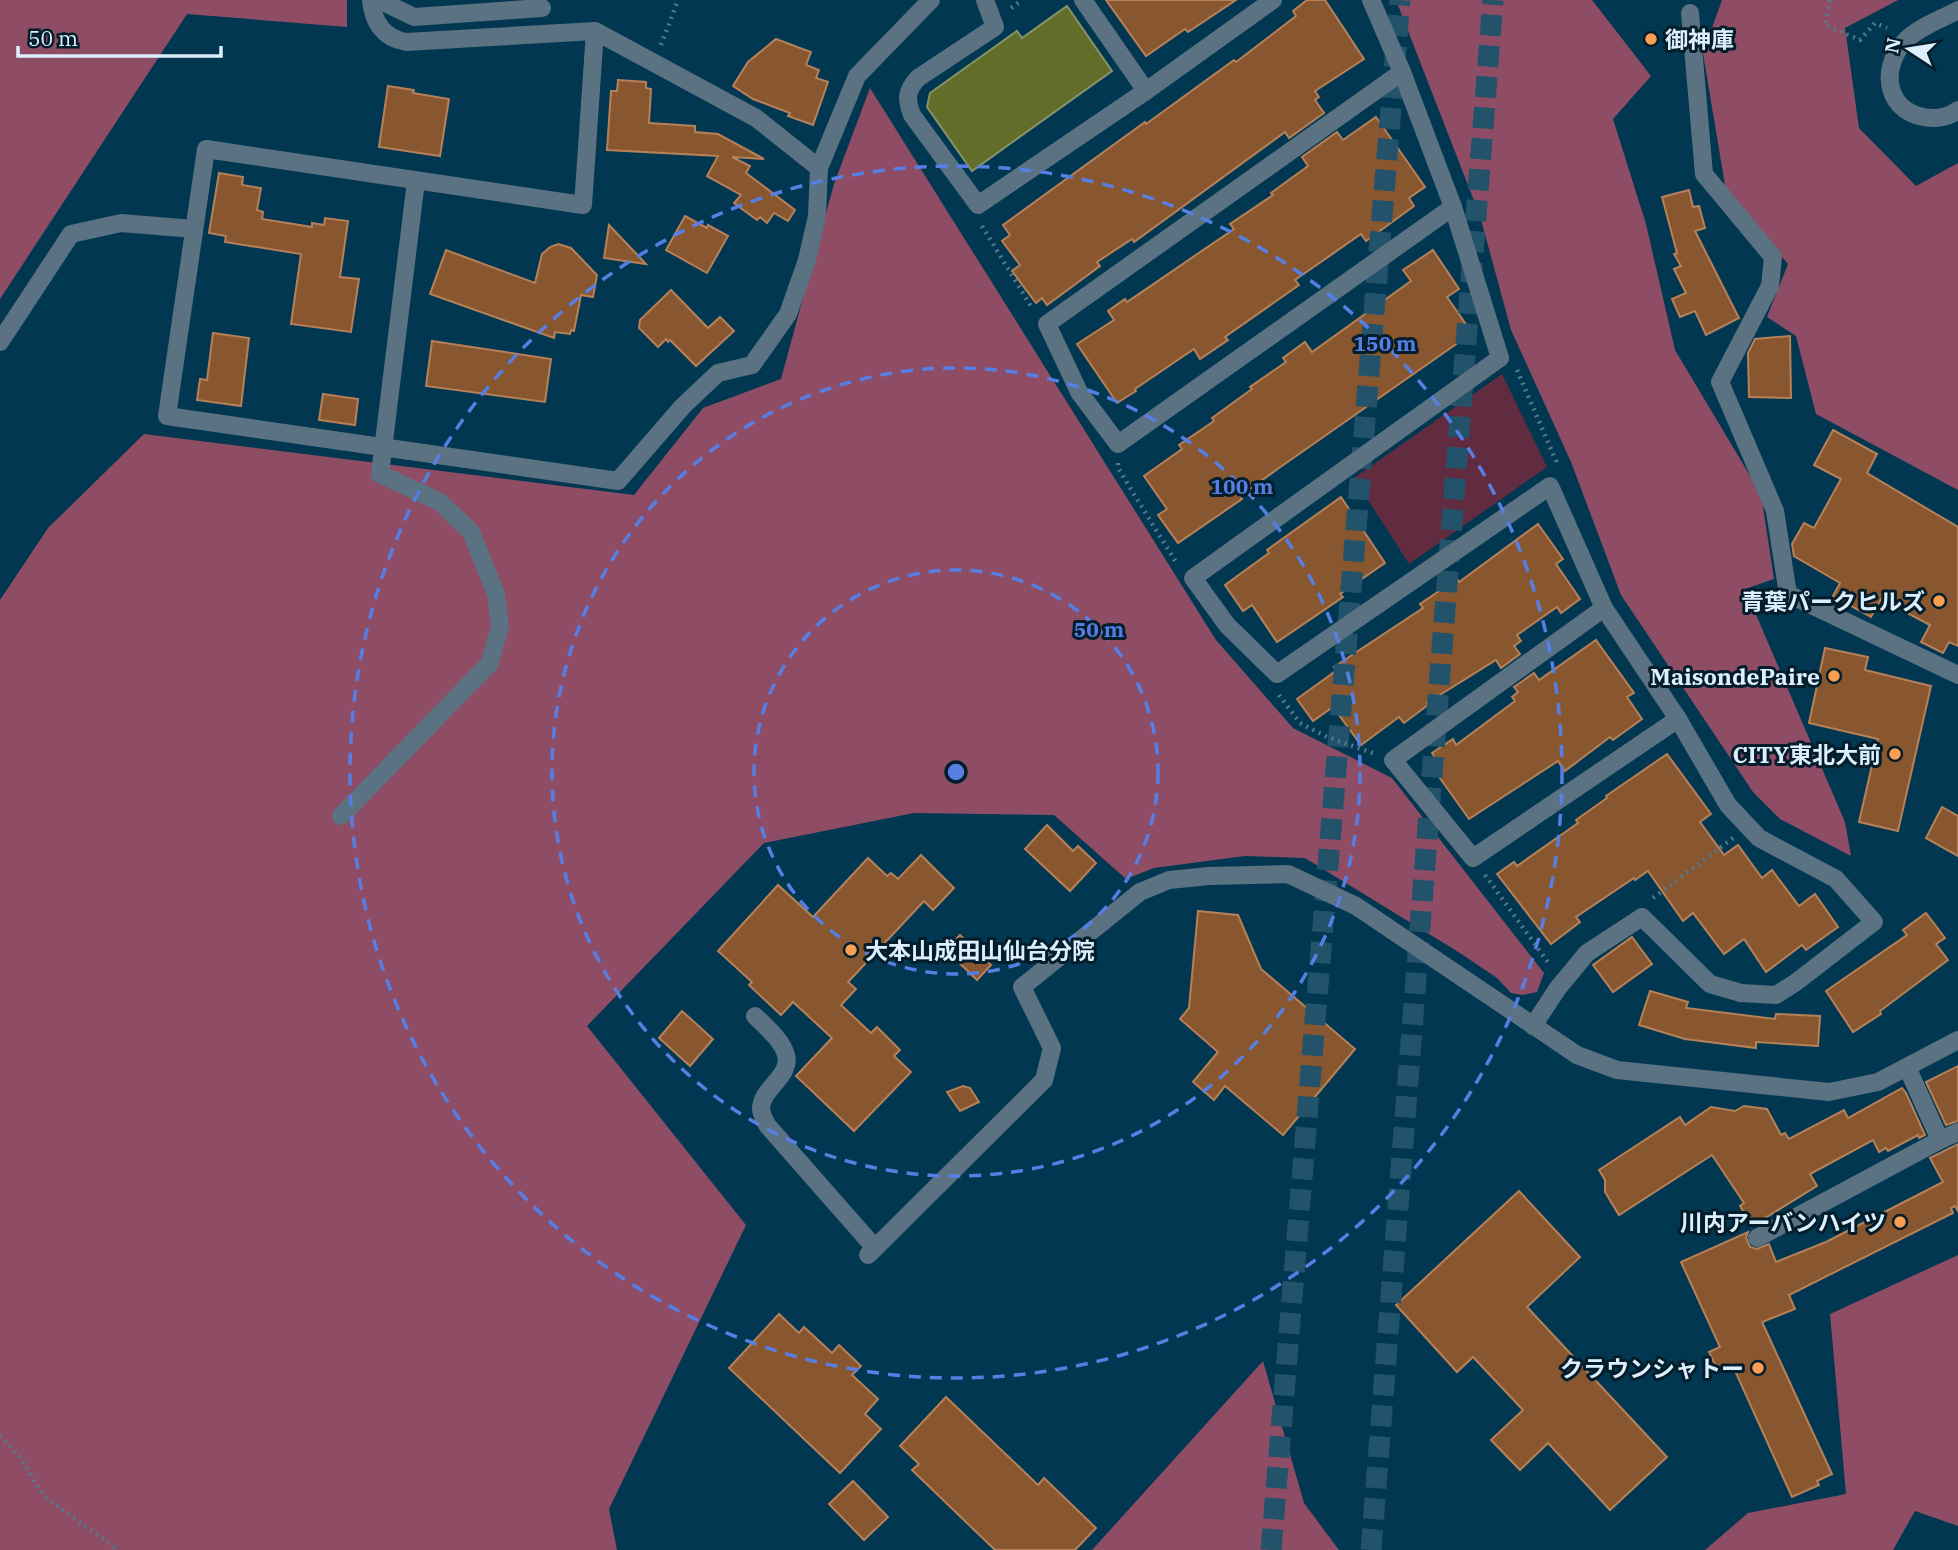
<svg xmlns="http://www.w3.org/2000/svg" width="1958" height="1550" viewBox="0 0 1958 1550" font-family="'IBM Plex Serif','Noto Sans JP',serif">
	<rect width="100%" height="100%" fill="#023751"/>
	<path fill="#612c40" d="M1502,374L1547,467L1409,564L1354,478Z"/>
	<g fill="#8e4d65">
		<path d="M0,0H347V27L187,14L0,299Z"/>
		<path d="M1396,0H1592L1651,76L1613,119L1646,224L1675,350L1761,494L1774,579L1745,589L1845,822L1851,856L1780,819L1753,792L1621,595L1571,462L1511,330L1480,216Z"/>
		<path d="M1722,0H1898L1845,28L1859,128L1916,186L1958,163V490L1816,414L1796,336L1767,317L1788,264L1726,191L1703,53Z"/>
		<path d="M870,88L1216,640L1293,728L1392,778L1544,973L1537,992L1523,995L1511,993L1497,978L1460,953L1305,858L1245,856L1154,868L1126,879L1054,815L914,813L764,843L587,1026L746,1225L609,1509L617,1550H0V600L48,528L144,434L634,495L703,408L781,379L834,184Z"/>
		<path d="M1958,1255V1526L1915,1511L1893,1550H1705L1748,1513L1846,1494L1830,1314Z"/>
		<path d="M1263,1361L1304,1503L1339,1550H1092Z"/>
	</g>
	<path fill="#626d2a" stroke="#879469" stroke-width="2" d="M1067,6L1112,71L972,171L927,107L930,93L1017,31L1022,38Z"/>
	<g fill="#88572f" stroke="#b68159" stroke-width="2">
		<path d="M1106,0H1236L1188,32L1185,29L1146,56Z"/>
		<path d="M1307,0H1325L1364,59L1315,91L1319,97L1315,100L1324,113L1289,138L1285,132L1134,242L1132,239L1097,262L1100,266L1047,305L1042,298L1036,303L1012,271L1020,265L1002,241L1010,235L1003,225L1145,122L1146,124L1234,60L1236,62L1296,16L1293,11Z"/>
		<path d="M776,39L811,52L806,65L819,70L816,78L828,82L813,125L788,116L790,113L753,99L733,86L748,62Z"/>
		<path d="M618,80L646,82V88L651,89L649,123L695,126V132L718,134L764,159L732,157L750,166L746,173L795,210L788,221L774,213L767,223L760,217L757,220L734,203L741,195L707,176L718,156L607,150L611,91H617Z"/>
		<path d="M388,86L414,90L413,93L449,99L440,156L379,147Z"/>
		<path d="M1376,117L1425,187L1409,198L1414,206L1366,241L1361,234L1295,280L1299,285L1225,337L1228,340L1200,359L1194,349L1135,389L1136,391L1117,403L1077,344L1114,320L1108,311L1125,299L1127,302L1234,229L1230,224L1273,195L1271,193L1308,166L1302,157L1337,132L1343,140Z"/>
		<path d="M219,173L243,177L242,185L261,188L257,210L263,212L262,219L312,227V223L324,225L325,218L348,221L340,277L359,279L351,332L291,324L301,254L225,242L226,236L209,233Z"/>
		<path d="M1689,190L1693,207L1699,206L1705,228L1695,231L1739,318L1706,335L1695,311L1680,317L1672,299L1686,293L1674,269L1681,266L1674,254L1677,253L1662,197Z"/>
		<path d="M685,216L707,228L708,225L728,236L707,273L666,250Z"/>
		<path d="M609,225L646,264L604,258Z"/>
		<path d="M558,244L571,248L597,275L593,297L581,295L574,331L571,330L570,334L555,332L554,338L430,294L446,250L535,283L542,254L550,247Z"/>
		<path d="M1433,250L1459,289L1447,297L1472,333L1279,468L1240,496L1242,499L1178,543L1158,515L1167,509L1144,476L1182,449L1179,445L1214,421L1212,418L1252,389L1250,387L1286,362L1283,358L1305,342L1312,352L1411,281L1403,270Z"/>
		<path d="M671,290L708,328L720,317L734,331L696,366L670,340L668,342L666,339L658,347L639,328L640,320Z"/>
		<path d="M213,333L249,338L241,406L197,400L200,379L207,380Z"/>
		<path d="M1790,336L1791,398L1749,397L1748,353L1755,339Z"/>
		<path d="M432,341L551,359L545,402L426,386Z"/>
		<path d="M323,394L358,399L355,425L319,420Z"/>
		<path d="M1833,430L1877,454L1867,473L1958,527V646L1949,642L1943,653L1921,642L1930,625L1881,599L1871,617L1833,596L1840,583L1794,556L1792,544L1804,523L1814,528L1841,479L1814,465Z"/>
		<path d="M1341,497L1385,563L1340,594L1343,597L1277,642L1252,605L1243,611L1225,585L1269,553L1267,550Z"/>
		<path d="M1538,524L1563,559L1556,564L1580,599L1561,613L1557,607L1517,635L1521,641L1514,646L1520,654L1501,668L1496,660L1427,703L1428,705L1404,723L1399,717L1361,745L1333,707L1313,721L1297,699L1337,670L1334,667L1423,608L1420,604L1457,579L1459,582Z"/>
		<path d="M1596,640L1634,693L1627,697L1642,719L1613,740L1610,737L1565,771L1558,761L1469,819L1432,767L1438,762L1432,753L1453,739L1456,745L1515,701L1512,697L1518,692L1514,687L1534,673L1539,680Z"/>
		<path d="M1825,648L1868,657L1865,670L1931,686L1898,831L1859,822L1878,739L1809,723Z"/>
		<path d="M1667,754L1711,814L1700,822L1724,855L1738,845L1762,878L1772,870L1799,906L1815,894L1838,927L1806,950L1802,945L1766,972L1744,939L1724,954L1693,913L1683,921L1648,871L1635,880L1634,878L1576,917L1580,922L1551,944L1497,874L1514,862L1517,866L1578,823L1576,820L1607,798L1606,796Z"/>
		<path d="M1942,807L1958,816V856L1926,838Z"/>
		<path d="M1047,825L1073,851L1078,846L1096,863L1070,891L1025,849Z"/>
		<path d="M921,855L954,888L933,910L924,901L848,982L856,989L841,1005L871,1033L877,1027L900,1050L894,1056L911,1072L854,1131L796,1076L832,1038L793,1002L781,1015L749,985L752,982L718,951L778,885L813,917L868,858L887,876L891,873L898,879Z"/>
		<path d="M1198,911L1238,915L1261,969L1355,1049L1283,1135L1225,1086L1214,1100L1193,1082L1218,1052L1180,1019L1189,1008Z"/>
		<path d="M1926,913L1945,938L1936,944L1948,960L1880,1011L1881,1014L1853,1032L1826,991L1907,935L1903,930Z"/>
		<path d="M960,935L991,965L977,980L946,950Z"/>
		<path d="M1632,937L1652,964L1613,992L1593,965Z"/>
		<path d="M1650,991L1688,1002L1686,1008L1775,1019L1776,1014L1820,1016L1818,1046L1756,1042V1048L1685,1039L1639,1025Z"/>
		<path d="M682,1011L713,1039L690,1066L659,1038Z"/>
		<path d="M1958,1066V1121L1946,1125L1926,1082Z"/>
		<path d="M963,1086L970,1088L979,1102L960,1111L947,1092Z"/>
		<path d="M1902,1088L1906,1093L1925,1135L1919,1138L1918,1135L1888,1151L1886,1148L1879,1152L1873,1140L1810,1174L1817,1186L1752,1226L1740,1206L1744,1203L1712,1155L1619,1215L1605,1192V1180L1599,1170L1680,1117L1685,1125L1711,1107L1735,1111L1744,1106L1767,1109L1781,1135L1785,1133L1789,1139L1844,1110L1848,1118Z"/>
		<path d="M1958,1144V1211L1955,1206L1951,1208L1953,1213L1789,1295L1795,1309L1762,1322L1832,1474L1817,1481L1819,1485L1792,1497L1732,1364L1718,1371L1709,1352L1720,1347L1681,1262L1748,1232L1746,1238L1750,1247L1757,1249L1769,1244L1776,1262L1826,1242L1943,1182L1930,1158Z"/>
		<path d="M1519,1191L1580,1257L1527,1307L1667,1457L1610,1510L1548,1443L1520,1470L1491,1440L1523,1410L1473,1357L1457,1372L1396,1305Z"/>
		<path d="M779,1314L799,1333L804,1327L832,1353L839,1345L861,1366L852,1375L878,1399L865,1414L881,1429L840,1473L729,1368Z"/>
		<path d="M946,1397L1038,1485L1044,1478L1096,1528L1075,1550H995L912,1470L919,1464L900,1446Z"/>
		<path d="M853,1481L888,1517L864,1540L829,1504Z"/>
	</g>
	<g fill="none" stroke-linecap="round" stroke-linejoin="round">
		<g stroke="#23536b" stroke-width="21" stroke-dasharray="21 10" stroke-linecap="butt">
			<path d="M1271,1550L1400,0"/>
			<path d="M1371,1550L1493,0"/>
		</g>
		<g stroke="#527a90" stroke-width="4.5" stroke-dasharray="2 5" stroke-linecap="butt">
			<path d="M1830,0L1825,25L1860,40L1875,23L1887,28"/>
			<path d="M1011,8L1022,0"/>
			<path d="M661,45L678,0"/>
			<path d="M982,226L1032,308"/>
			<path d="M1517,370L1556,461L1555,465"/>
			<path d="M1118,463V468L1177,564"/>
			<path d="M1279,695L1300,723L1327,737L1373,753"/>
			<path d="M1485,875L1550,965"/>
			<path d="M1653,898L1733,838"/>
			<path d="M0,1435L19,1456L44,1496L118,1550"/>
		</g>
		<g stroke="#5a7282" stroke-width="18">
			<path d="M371,0C373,22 383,38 406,42L595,31L756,118L819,168"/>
			<path d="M379,0L414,17L542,8"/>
			<path d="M985,0L995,27L918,78C906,91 906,99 912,115L978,205L1146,91L1273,0"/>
			<path d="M1083,0L1146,91"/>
			<path d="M1371,0L1402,72L1453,207L1500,358L1193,578L1227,625L1277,674L1550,486L1604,608L1678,719L1728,805L1759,838L1836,879L1874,922L1795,983L1776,995L1741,993L1710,984L1642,917L1587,953L1558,988L1533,1026"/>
			<path d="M1958,10C1942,19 1919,27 1906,40C1877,70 1887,117 1933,118C1941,118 1951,115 1958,110"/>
			<path d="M1690,13L1704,174L1773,257L1770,286L1720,382L1775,511L1788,594L1958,675"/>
			<path d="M595,31L583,205L206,149L167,416L618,481L683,406L718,373L752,365L788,314L807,260L817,216L819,168L857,76L931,0"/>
			<path d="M1402,72L1047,324L1079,392L1118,444L1453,207"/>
			<path d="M0,342L71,234L121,223L194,229"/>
			<path d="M1604,608L1393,760L1473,858L1678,719"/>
			<path d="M341,816L490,663L500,626L496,594L471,532L440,502L380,474L416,181"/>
			<path d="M755,1016C766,1027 782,1040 786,1055C792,1076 761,1088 761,1109C761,1114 765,1120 767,1125L875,1248"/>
			<path d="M1907,1067L1940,1140L1958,1132"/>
			<path d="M1757,1238L1940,1140"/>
			<path d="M868,1255L1044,1080L1052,1048L1022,987L1140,892L1169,880L1209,876L1288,874L1356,906L1577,1055L1617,1070L1829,1092L1878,1082L1958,1040"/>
		</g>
	</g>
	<g fill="none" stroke="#577ee3" stroke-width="3.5" stroke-dasharray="12 9">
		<circle cx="956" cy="772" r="202"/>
		<circle cx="956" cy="772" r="404"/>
		<circle cx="956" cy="772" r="606"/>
	</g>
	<g fill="#fb9e51" stroke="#031d2b" stroke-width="2.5">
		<circle cx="1651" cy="39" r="7"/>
		<circle cx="1939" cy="601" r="7"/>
		<circle cx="1834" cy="676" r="7"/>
		<circle cx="1895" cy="754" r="7"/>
		<circle cx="851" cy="950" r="7"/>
		<circle cx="1900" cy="1222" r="7"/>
		<circle cx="1758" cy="1368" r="7"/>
	</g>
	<g text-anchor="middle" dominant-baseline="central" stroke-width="6" stroke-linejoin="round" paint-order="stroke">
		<g font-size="23" font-weight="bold" fill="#ddeffc" stroke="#031d2b" text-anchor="end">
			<text x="1665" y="39" text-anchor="start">御神庫</text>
			<text x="1925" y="601">青葉パークヒルズ</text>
			<text x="1820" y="676">MaisondePaire</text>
			<text x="1881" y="754">CITY東北大前</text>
			<text x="865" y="950" text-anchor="start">大本山成田山仙台分院</text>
			<text x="1886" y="1222">川内アーバンハイツ</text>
			<text x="1744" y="1368">クラウンシャトー</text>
		</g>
	</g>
	<circle cx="956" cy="772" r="10" fill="#577ee3" stroke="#031d2b" stroke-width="3.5"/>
	<g font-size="21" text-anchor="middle" font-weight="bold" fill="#577ee3" stroke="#031d2b" stroke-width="6" stroke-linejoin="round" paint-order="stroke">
		<text x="1385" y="351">150 m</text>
		<text x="1242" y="494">100 m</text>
		<text x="1099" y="637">50 m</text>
	</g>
	<g transform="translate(1909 49) rotate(282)" stroke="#031d2b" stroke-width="5" paint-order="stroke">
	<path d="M0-5L12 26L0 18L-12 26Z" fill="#ddeffc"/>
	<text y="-10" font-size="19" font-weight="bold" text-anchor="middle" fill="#ddeffc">N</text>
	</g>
	<path d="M18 46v10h203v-10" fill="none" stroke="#ddeffc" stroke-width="3.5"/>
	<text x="28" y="46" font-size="21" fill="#ddeffc" stroke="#031d2b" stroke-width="5" paint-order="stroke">50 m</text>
</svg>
